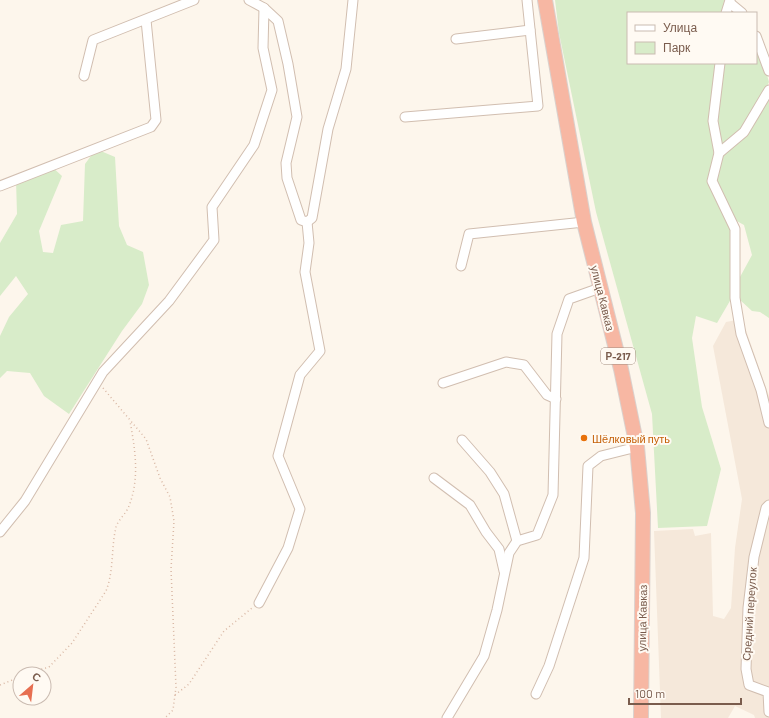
<svg xmlns="http://www.w3.org/2000/svg" width="769" height="718" viewBox="0 0 769 718" font-family="Barlow,sans-serif">
	<rect width="100%" height="100%" fill="#fdf6ec"/>
	<path fill="#f5e8da" d="M742,319L769,396V718H755L754,715L735,706L728,718H661L654,531L693,529L695,536L711,533L713,616L724,619L731,608L735,548L742,499L713,346L726,322Z"/>
	<g fill="#d8ecc9">
		<path d="M555,0H724L723,13H628V63H716L710,122L714,156L707,181L731,229L734,294L717,323L696,316L692,338L702,407L721,469L707,526L658,528L652,414L596,212L559,33Z"/>
		<path d="M756,38L769,82L759,105L743,131L720,148L718,122L723,63H756Z"/>
		<path d="M769,93V318L760,312L752,311L739,299L740,277L752,255L744,225L733,219L718,188L717,175L720,155Z"/>
		<path d="M96,149L115,157L119,226L127,245L143,252L149,285L142,304L122,331L69,414L44,396L30,373L7,371L0,378V336L9,317L28,294L16,276L0,296V243L17,214L16,180L51,166L62,176L39,231L43,252L53,253L61,225L83,221L85,164Z"/>
	</g>
	<g fill="none" stroke-linecap="round" stroke-linejoin="round">
		<defs>
			<g id="minor">
				<path d="M249,0L264,8"/>
				<path d="M730,3L742,13"/>
				<path d="M726,13L730,0"/>
				<path d="M756,36L769,71"/>
				<path d="M456,39L530,30"/>
				<path d="M720,63L713,121L719,153L712,181L735,229V298L741,334L761,390L769,423"/>
				<path d="M84,76L93,40L194,0"/>
				<path d="M405,117L538,106L527,0"/>
				<path d="M719,153L744,132L769,90"/>
				<path d="M0,186L151,127L156,120L146,20"/>
				<path d="M461,266L469,234L584,222"/>
				<path d="M443,383L506,362L524,365L547,395L556,399"/>
				<path d="M462,440L490,472L504,494L517,541"/>
				<path d="M434,478L470,505L486,532L499,549L504,571"/>
				<path d="M769,505L766,508L754,557L748,608L746,669L749,685L768,692L769,712"/>
				<path d="M0,532L25,501L103,372L169,301L214,240L212,207L254,145L272,90L263,48L264,8L278,21L288,64L297,117L286,163L287,178L301,220L307,222L312,218L328,129L346,69L353,0"/>
				<path d="M259,603L288,548L300,509L278,456L300,375L320,351L305,272L309,243L307,222"/>
				<path d="M536,694L549,666L584,558L588,466L601,456L637,447"/>
				<path d="M447,718L484,656L497,610L509,553L517,541L537,535L553,495L557,334L569,299L600,288"/>
			</g>
			<path id="highway" d="M545,0L584,222L621,369L637,447L643,513L641,718"/>
		</defs>
		<use href="#minor" stroke="#d1beb0" stroke-width="11"/>
		<use href="#highway" stroke="#dad1cd" stroke-width="16"/>
		<g stroke="#d9b8a5" stroke-width="1.5" stroke-dasharray="1 3" stroke-linecap="butt">
			<path d="M103,388L146,439L160,478L170,497L174,521L171,569L176,687L173,710L165,718"/>
			<path d="M26,674L49,667L72,643L106,591C114,571 111,548 116,527C118,520 126,514 129,506C140,478 135,449 130,421"/>
			<path d="M0,685L20,677"/>
			<path d="M175,695L189,684L224,631L252,608"/>
		</g>
		<use href="#minor" stroke="#fff" stroke-width="9"/>
		<use href="#highway" stroke="#f7b7a3" stroke-width="14"/>
	</g>
	<circle fill="#e8710a" stroke="#fffaf3" stroke-width="1.5" cx="584" cy="438" r="4"/>
	<g text-anchor="middle" dominant-baseline="central" stroke-width="4" stroke-linejoin="round" paint-order="stroke">
		<rect fill="#fffaf3" stroke="#a28b7f" stroke-width="1" x="601" y="348" width="34" height="16" rx="3"/>
		<g font-size="10" font-weight="bold" fill="#7a5c4d">
			<text x="618" y="356">Р-217</text>
		</g>
		<g font-size="11" fill="#7a5c4d" stroke="#fffaf3">
			<text transform="translate(603 298) rotate(76)">улица Кавказ</text>
			<text transform="translate(749 614) rotate(-86)">Средний переулок</text>
			<text transform="translate(642 618) rotate(-89)">улица Кавказ</text>
		</g>
		<g font-size="11" fill="#c56008" stroke="#fffaf3" text-anchor="start">
			<text x="592" y="438">Шёлковый путь</text>
		</g>
	</g>
	<rect x="627" y="12" width="130" height="52" fill="#fffaf3" stroke="#cabbb1"/>
	<rect x="635" y="25" width="20" height="6" fill="#ffffff" stroke="#cabbb1"/>
	<text x="663" y="32" font-size="12" fill="#7a5c4d">Улица</text>
	<rect x="635" y="42" width="20" height="12" fill="#d8ecc9" stroke="#cabbb1"/>
	<text x="663" y="52" font-size="12" fill="#7a5c4d">Парк</text>
	<g transform="translate(32 686) rotate(28)"><circle r="19" fill="#fffaf3" stroke="#cabbb1"/>
	<path d="M0-3L7 15L0 10L-7 15Z" fill="#e76f51"/>
	<text y="-6" font-size="11" font-weight="bold" text-anchor="middle" fill="#7a5c4d">С</text>
	</g>
	<path d="M629 698v6h112v-6" fill="none" stroke="#7a5c4d" stroke-width="2"/>
	<text x="635" y="698" font-size="12" fill="#7a5c4d" stroke="#fffaf3" stroke-width="3" paint-order="stroke">100 m</text>
</svg>
